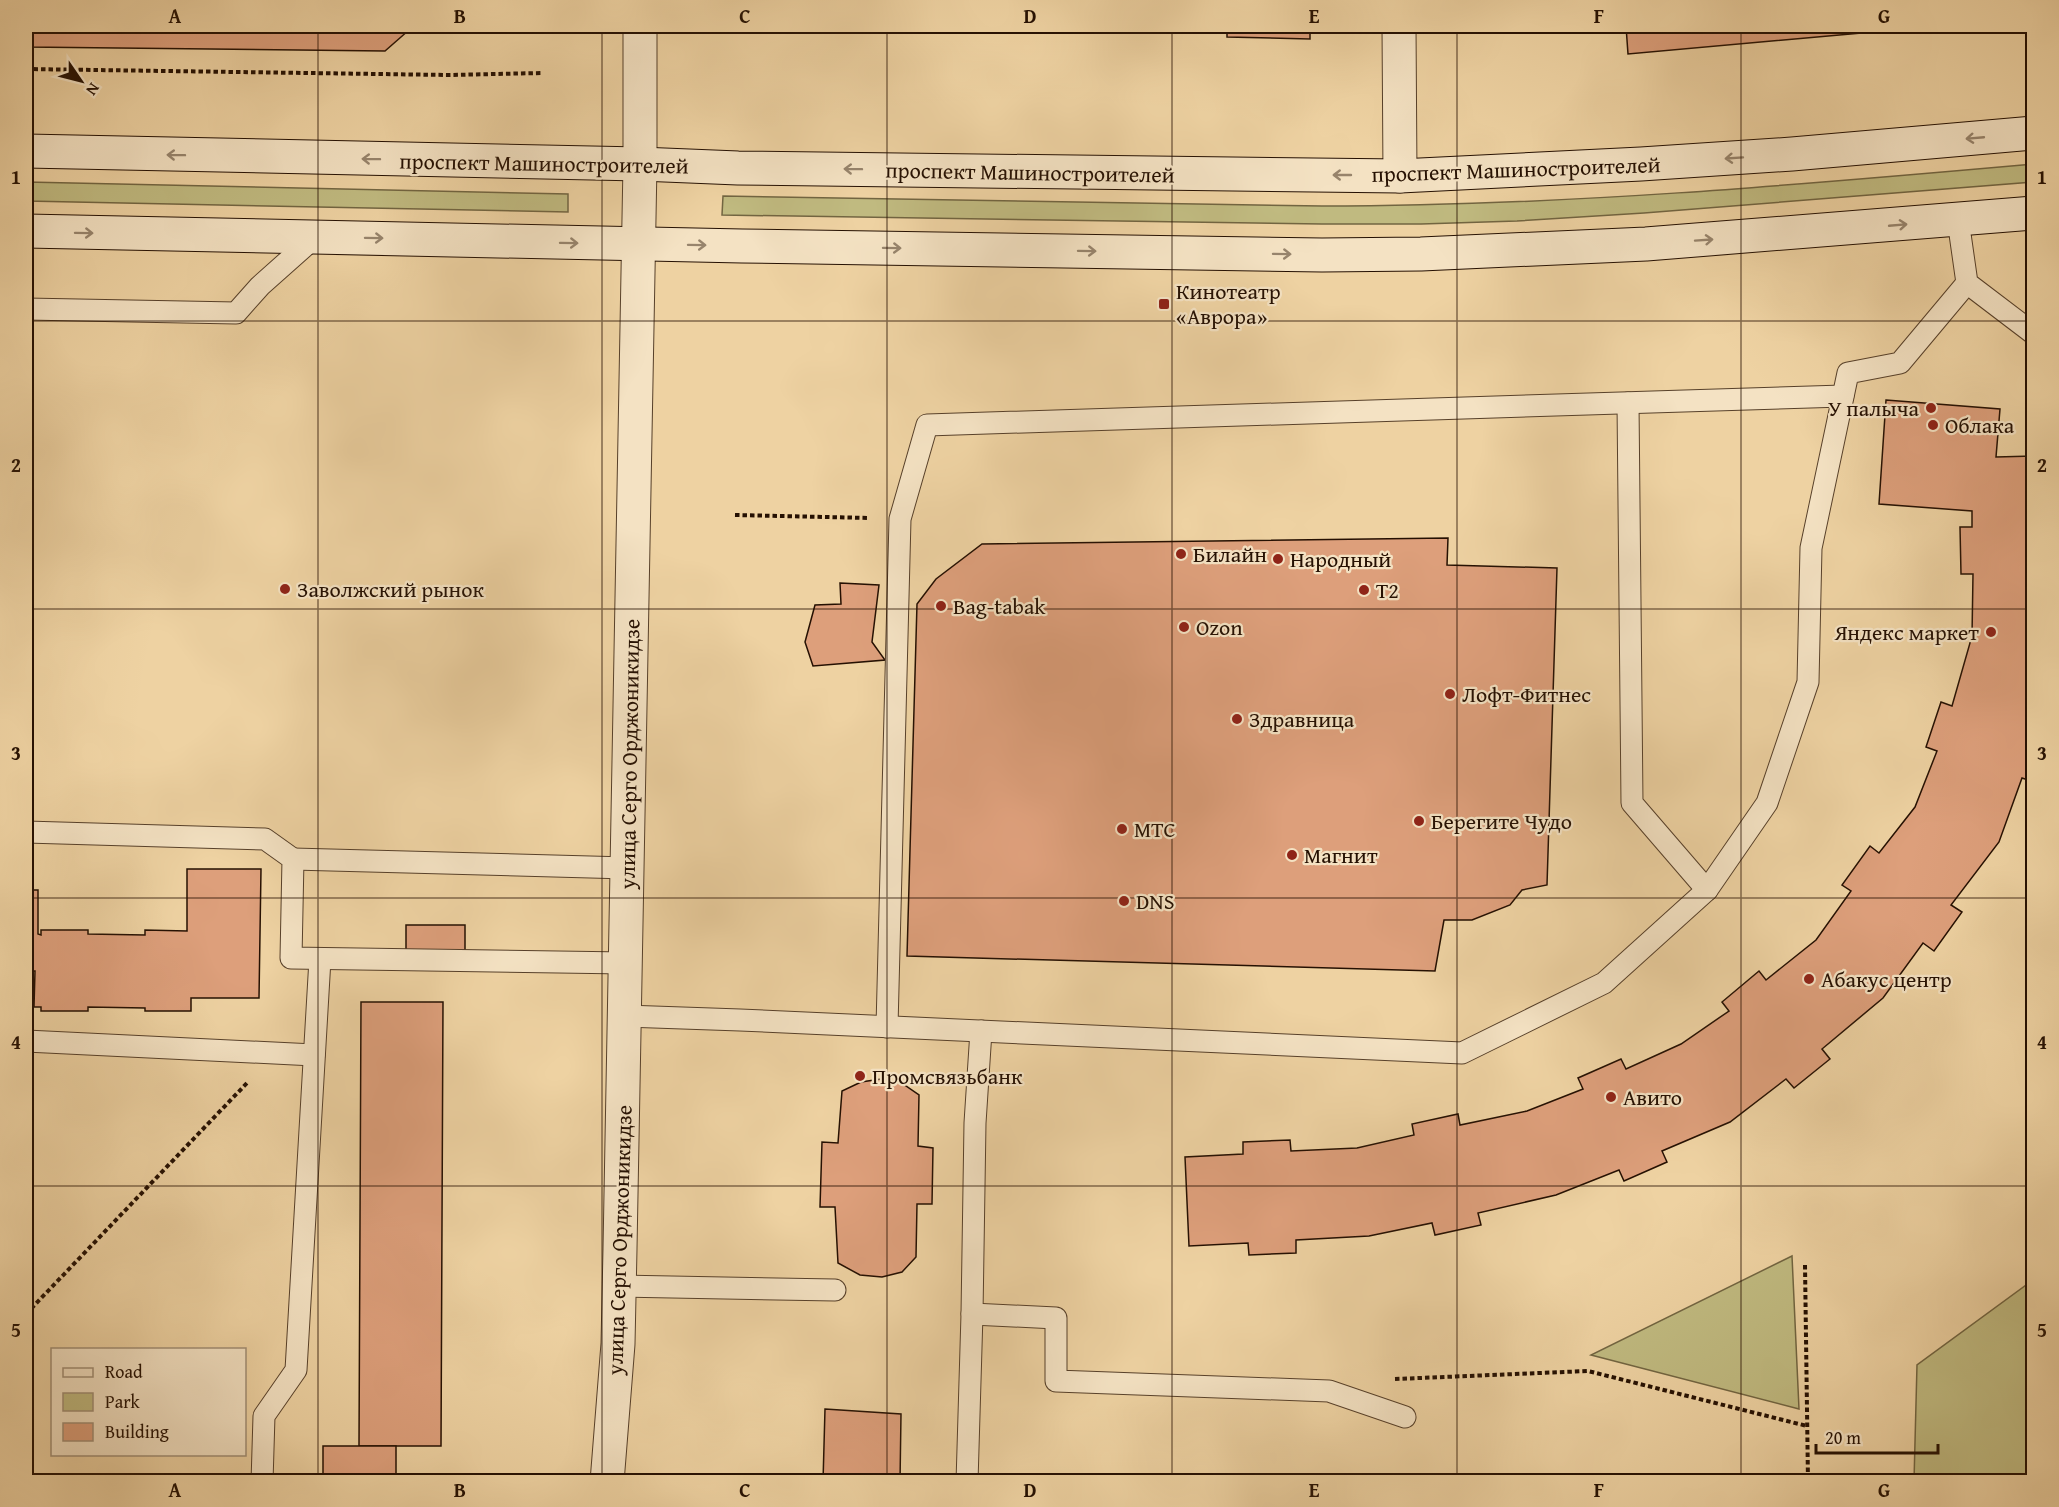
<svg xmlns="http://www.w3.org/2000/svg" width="2059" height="1507" viewBox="0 0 2059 1507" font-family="'Gentium Book Plus',serif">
	<rect width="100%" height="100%" fill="#eed2a2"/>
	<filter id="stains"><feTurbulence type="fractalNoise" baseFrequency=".00333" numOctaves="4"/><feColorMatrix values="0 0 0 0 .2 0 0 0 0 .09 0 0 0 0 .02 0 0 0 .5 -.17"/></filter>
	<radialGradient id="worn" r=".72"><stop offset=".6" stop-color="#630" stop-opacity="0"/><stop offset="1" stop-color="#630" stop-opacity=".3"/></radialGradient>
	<g fill="#c0ba80" stroke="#726541" stroke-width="1.5">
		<path d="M2034,164L2033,182L1644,213L1517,221L1421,224H1322L722,215L723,196L1322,206C1560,206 1797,185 2034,164Z"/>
		<path d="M26,182L568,194V212L26,201Z"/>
		<path d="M1792,1256L1799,1409L1591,1355Z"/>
		<path d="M2033,1280V1481H1914L1917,1365Z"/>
	</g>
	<g fill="#dd9f7b" stroke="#251002" stroke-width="1.5">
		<path d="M26,26H409V30L385,51L26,47Z"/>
		<path d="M1227,26H1310V39L1227,37Z"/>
		<path d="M1626,26H1940L1628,54Z"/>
		<path d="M1886,400L2000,409L1996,457L2034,456V782L2022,778L1999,842L1951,905L1962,912L1934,951L1923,943L1883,998L1822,1049L1830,1059L1794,1088L1786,1079L1730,1122L1662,1151L1667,1162L1624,1181L1619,1170L1556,1195L1478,1213L1481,1225L1435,1235L1432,1223L1369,1236L1296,1240V1253L1249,1255L1248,1243L1189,1246L1185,1157L1243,1154V1142L1290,1140L1291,1151L1357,1148L1414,1135L1412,1124L1458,1114L1460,1125L1527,1111L1583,1089L1578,1078L1621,1059L1626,1069L1681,1044L1729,1011L1722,1002L1759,971L1766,980L1816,940L1851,891L1842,885L1870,846L1879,853L1915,807L1937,751L1926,747L1941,702L1952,706L1972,636L1973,574H1961L1960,527H1972V511L1879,504Z"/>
		<path d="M1448,538L1447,565L1557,568L1547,885L1522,890L1510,905L1472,920H1444L1435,971L907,956L917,604L936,579L982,544Z"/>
		<path d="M840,583L879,585L872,642L885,660L813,666L805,642L815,605L841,604Z"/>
		<path d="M187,869H261L259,998H191V1011H145V1008L88,1007V1011H41V1007H34L35,971H26V890H38V934L41,935V930H88V934L145,935V930L187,931Z"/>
		<path d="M406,925H465V954L406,953Z"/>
		<path d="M361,1002H443L441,1446H359Z"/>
		<path d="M881,1079L903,1084L919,1095L918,1146L933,1148L932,1204H917L916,1257L902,1272L882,1277L860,1275L838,1263L835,1207H820L822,1142L838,1143L842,1091L861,1082Z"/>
		<path d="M825,1409L901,1414L900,1482H823Z"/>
		<rect x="323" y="1446" width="73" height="36"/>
	</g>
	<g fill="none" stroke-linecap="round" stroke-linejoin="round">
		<defs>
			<g id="service">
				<path d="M1958,220L1967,283L2034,334"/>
				<path d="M26,309L236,313L260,286L315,237"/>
				<path d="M1628,403L1632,803L1707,890"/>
				<path d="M26,832L265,839L293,859L291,958L625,963"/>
				<path d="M293,859L627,868"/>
				<path d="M625,1016L740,1020L1462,1053L1604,983L1707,890L1767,803L1808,682L1811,548L1848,373L1900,363L1967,283"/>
				<path d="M887,1027L900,519L927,425L1843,396"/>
				<path d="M26,1041L314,1055"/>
				<path d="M619,1286L835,1290"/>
				<path d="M972,1314L1056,1318V1381L1329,1391L1405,1417"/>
				<path d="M262,1482L264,1416L296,1370L320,959"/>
				<path d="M967,1482L972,1314L975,1123L981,1031"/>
			</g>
			<path id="minor" d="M1399,26L1400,176"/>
			<path id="tertiary" d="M607,1482L618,1344L620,1249L640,164V26"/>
			<g id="secondary">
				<path d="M26,151L640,164L738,168L1400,176L1641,164L1792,154L2034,133"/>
				<path d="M26,231L742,246L1322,255L1421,254L1646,244L2034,213"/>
			</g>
		</defs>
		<use href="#service" stroke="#57402a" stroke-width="23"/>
		<use href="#minor" stroke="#57402a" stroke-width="35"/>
		<use href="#tertiary" stroke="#57402a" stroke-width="35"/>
		<use href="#secondary" stroke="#251002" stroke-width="35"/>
		<g stroke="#251002" stroke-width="4" stroke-dasharray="4.5 3" stroke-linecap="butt">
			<path d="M26,69L448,75L543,73"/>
			<path d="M735,515L869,518"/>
			<path d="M1805,1265L1808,1482"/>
			<path d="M26,1314L247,1083"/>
			<path d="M1395,1379L1588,1371L1807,1426"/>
		</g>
		<use href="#service" stroke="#f4e2c3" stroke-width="21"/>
		<use href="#minor" stroke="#f4e2c3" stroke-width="33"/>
		<use href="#tertiary" stroke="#f4e2c3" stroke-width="33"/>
		<use href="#secondary" stroke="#f4e2c3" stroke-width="33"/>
	</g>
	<defs><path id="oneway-shaft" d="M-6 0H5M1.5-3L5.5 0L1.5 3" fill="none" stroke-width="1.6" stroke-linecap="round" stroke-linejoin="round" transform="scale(1.5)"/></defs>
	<g stroke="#97846c">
		<use href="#oneway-shaft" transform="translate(1975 138) rotate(175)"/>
		<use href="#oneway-shaft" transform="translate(176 155) rotate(-179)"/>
		<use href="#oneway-shaft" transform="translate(1734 158) rotate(176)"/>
		<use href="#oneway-shaft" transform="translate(371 159) rotate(-179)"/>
		<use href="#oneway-shaft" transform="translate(853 169) rotate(-179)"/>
		<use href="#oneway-shaft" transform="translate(1342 175) rotate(-180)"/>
		<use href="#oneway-shaft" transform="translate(1898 225) rotate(-5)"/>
		<use href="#oneway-shaft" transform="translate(84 233) rotate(1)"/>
		<use href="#oneway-shaft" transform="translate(374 238) rotate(1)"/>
		<use href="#oneway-shaft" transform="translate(1704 240) rotate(-4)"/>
		<use href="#oneway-shaft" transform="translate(569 243) rotate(1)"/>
		<use href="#oneway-shaft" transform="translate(697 245) rotate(1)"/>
		<use href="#oneway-shaft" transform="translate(892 248) rotate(1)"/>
		<use href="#oneway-shaft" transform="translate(1087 251) rotate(1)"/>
		<use href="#oneway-shaft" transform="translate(1282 254) rotate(1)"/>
	</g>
	<path fill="none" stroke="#251002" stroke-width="1.5" stroke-opacity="0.55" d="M318,26V1482M602,26V1482M887,26V1482M1172,26V1482M1457,26V1482M1741,26V1482M26,321H2034M26,609H2034M26,898H2034M26,1186H2034"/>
	<g fill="#8f2418" stroke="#f4e2c3" stroke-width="2">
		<rect x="1158" y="298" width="12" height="12" rx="3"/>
		<circle cx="1931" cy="408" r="6"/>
		<circle cx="1933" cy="425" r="6"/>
		<circle cx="1181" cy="554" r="6"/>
		<circle cx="1278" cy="559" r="6"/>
		<circle cx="285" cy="589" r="6"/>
		<circle cx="1364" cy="590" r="6"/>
		<circle cx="941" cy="606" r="6"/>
		<circle cx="1184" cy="627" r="6"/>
		<circle cx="1991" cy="632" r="6"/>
		<circle cx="1450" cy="694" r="6"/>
		<circle cx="1237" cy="719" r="6"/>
		<circle cx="1419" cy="821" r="6"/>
		<circle cx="1122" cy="829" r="6"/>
		<circle cx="1292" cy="855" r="6"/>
		<circle cx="1124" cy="901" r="6"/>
		<circle cx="1809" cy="979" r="6"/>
		<circle cx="860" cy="1076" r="6"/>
		<circle cx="1611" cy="1097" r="6"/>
	</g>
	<g text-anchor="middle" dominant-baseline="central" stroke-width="4.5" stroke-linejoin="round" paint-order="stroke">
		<g font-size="22" fill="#251002" stroke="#f4e2c3">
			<text transform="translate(544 163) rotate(1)">проспект Машиностроителей</text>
			<text transform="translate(1516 169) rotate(-2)">проспект Машиностроителей</text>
			<text transform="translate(1030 172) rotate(1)">проспект Машиностроителей</text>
			<text transform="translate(629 754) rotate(-89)">улица Серго Орджоникидзе</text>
			<text transform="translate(619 1240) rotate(-88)">улица Серго Орджоникидзе</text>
		</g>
		<g font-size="22" fill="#251002" stroke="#f4e2c3" text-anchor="start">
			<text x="1176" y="291">Кинотеатр<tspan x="1176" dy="25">«Аврора»</tspan></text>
			<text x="1919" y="408" text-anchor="end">У палыча</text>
			<text x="1945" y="425">Облака</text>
			<text x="1193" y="554">Билайн</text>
			<text x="1290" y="559">Народный</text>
			<text x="297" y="589">Заволжский рынок</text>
			<text x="1376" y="590">T2</text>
			<text x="953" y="606">Bag-tabak</text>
			<text x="1196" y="627">Ozon</text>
			<text x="1979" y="632" text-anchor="end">Яндекс маркет</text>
			<text x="1462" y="694">Лофт-Фитнес</text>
			<text x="1249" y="719">Здравница</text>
			<text x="1431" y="821">Берегите Чудо</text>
			<text x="1134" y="829">МТС</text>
			<text x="1304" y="855">Магнит</text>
			<text x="1136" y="901">DNS</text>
			<text x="1821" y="979">Абакус центр</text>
			<text x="872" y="1076">Промсвязьбанк</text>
			<text x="1623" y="1097">Авито</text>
		</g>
	</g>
	<rect width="2059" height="1507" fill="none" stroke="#eed2a2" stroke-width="66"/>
	<rect x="51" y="1348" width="195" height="108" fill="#f4e2c3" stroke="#a18e76" stroke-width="1.5"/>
	<rect x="63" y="1368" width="30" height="9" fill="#f4e2c3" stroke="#a18e76" stroke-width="1.5"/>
	<text x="105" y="1378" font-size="18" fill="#251002">Road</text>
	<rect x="63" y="1393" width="30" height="18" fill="#c0ba80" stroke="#a18e76" stroke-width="1.5"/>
	<text x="105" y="1408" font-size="18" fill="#251002">Park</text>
	<rect x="63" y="1423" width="30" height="18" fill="#dd9f7b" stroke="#a18e76" stroke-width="1.5"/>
	<text x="105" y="1438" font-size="18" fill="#251002">Building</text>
	<g transform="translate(81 81) rotate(125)" stroke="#f4e2c3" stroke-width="4.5" paint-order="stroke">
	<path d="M0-4.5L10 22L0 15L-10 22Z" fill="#251002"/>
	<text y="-9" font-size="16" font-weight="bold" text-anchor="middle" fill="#251002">N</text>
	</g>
	<path d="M1816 1444v9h122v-9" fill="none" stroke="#251002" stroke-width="3"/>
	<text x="1825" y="1444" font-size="18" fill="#251002" stroke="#f4e2c3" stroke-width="4.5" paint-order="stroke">20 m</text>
	<rect x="33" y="33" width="1993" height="1441" fill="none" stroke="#251002" stroke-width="2"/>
	<g font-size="20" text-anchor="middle" font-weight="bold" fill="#251002">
		<text x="175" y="23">A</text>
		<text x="460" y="23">B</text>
		<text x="745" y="23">C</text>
		<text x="1030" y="23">D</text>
		<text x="1314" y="23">E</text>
		<text x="1599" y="23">F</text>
		<text x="1884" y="23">G</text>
		<text x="16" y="184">1</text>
		<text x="2042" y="184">1</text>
		<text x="16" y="472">2</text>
		<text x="2042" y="472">2</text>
		<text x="16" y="760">3</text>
		<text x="2042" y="760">3</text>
		<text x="16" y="1049">4</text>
		<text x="2042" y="1049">4</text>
		<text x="16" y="1337">5</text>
		<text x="2042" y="1337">5</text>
		<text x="175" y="1497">A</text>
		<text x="460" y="1497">B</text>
		<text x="745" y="1497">C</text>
		<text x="1030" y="1497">D</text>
		<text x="1314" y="1497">E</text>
		<text x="1599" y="1497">F</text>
		<text x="1884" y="1497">G</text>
	</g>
	<rect width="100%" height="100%" filter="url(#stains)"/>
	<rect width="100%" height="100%" fill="url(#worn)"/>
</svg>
